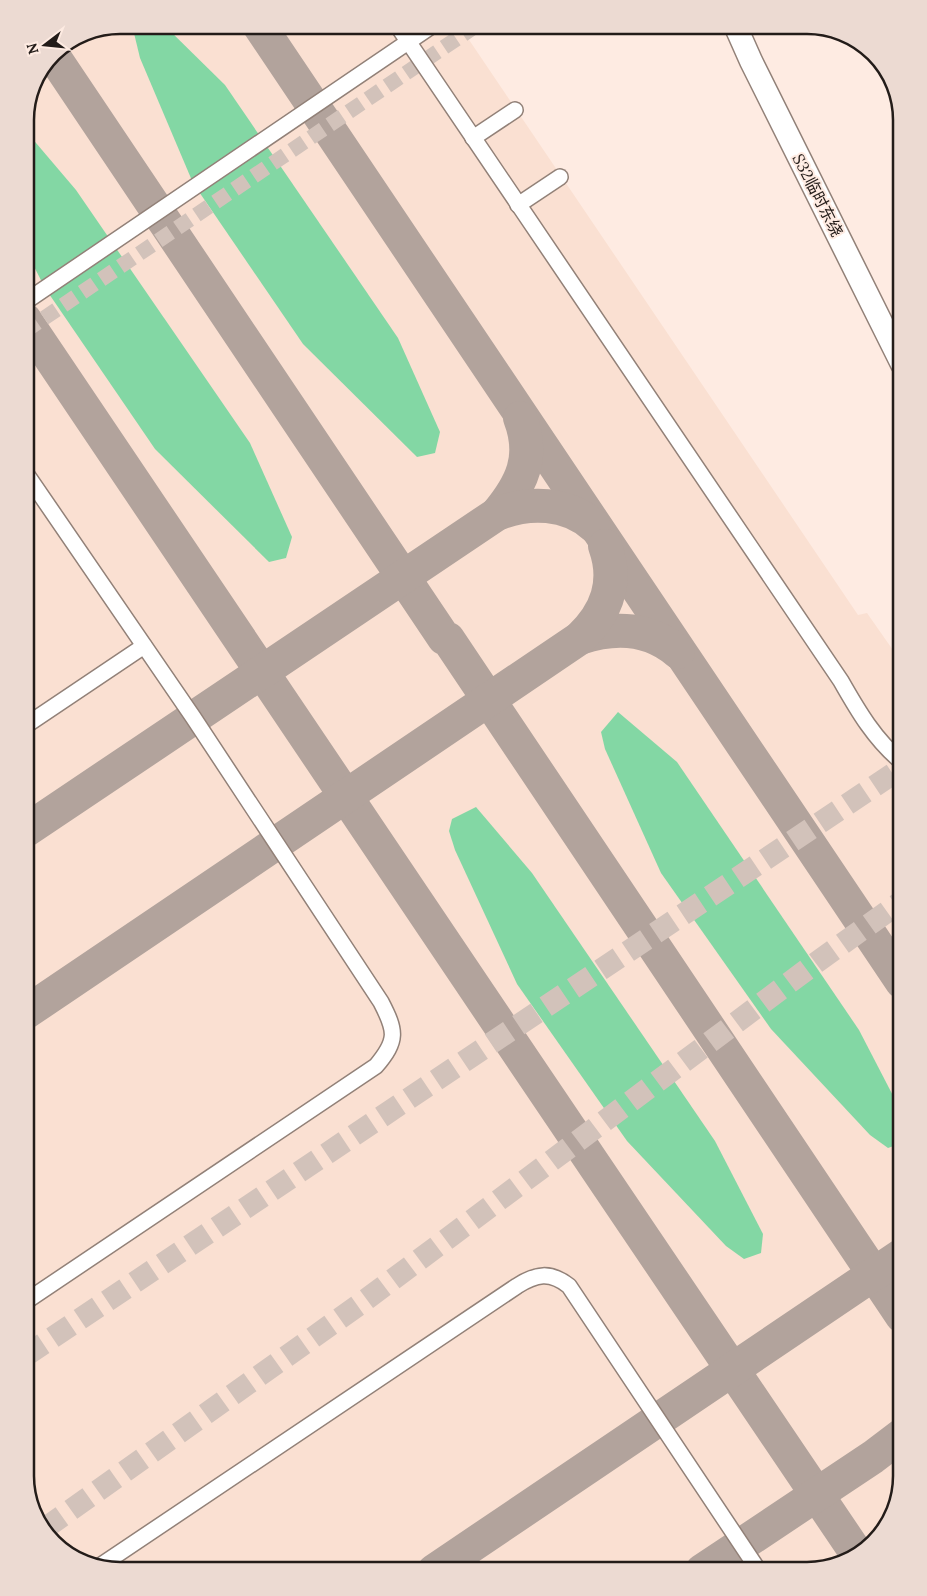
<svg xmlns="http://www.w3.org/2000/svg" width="927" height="1596" viewBox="0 0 927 1596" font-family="Lora,'Noto Sans SC',serif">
	<rect width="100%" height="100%" fill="#feebe2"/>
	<path fill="#fae0d2" d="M120,25H459L858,615L867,613L902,663V673L899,676L902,681V1477L886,1529L849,1561L807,1571H114L67,1555L35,1518L25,1476V114L53,53L84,32Z"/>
	<g fill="#83d7a4">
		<path d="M136,25H164L225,85L398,338L440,432L435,453L417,457L303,344L193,183L140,58L133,29Z"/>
		<path d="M25,130L76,190L250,443L292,537L286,558L269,562L155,449L45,288L25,249Z"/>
		<path d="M618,712L677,762L859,1030L902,1113V1143L888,1148L870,1135L771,1029L661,873L605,749L601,732Z"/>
		<path d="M476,807L532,873L715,1141L763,1234L761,1253L744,1259L726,1246L627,1141L517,984L455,850L449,831L452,819Z"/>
	</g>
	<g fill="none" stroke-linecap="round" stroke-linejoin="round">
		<g stroke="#b2a39c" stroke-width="34">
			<path d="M259,25L902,982"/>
			<path d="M52,54L444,638L448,639L902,1316"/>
			<path d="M25,320C302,732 579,1143 857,1554"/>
			<path d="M497,514C522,484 535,457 520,418"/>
			<path d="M580,638C615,626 650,628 678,652"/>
			<path d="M25,831L497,514C529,501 567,502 594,526"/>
			<path d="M25,1013L580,638C607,612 618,582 605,546"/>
			<path d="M434,1571L902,1255"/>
			<path d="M702,1571L873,1457L902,1435"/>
		</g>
		<path stroke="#d2c2ba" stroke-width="15" stroke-dasharray="15 8" stroke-linecap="butt" d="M25,331L477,25"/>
		<g stroke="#d2c2ba" stroke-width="22" stroke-dasharray="22 11" stroke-linecap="butt">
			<path d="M25,1356L894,773L902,764"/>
			<path d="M44,1529L360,1304L817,962L902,901"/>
		</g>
		<defs>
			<g id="minor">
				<path d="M397,25L841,681C858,711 875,740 902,762"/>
				<path d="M473,138L515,110"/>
				<path d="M518,205L560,177"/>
				<path d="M25,302L433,25"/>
				<path d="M25,726L144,646"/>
				<path d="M25,1302L376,1066C398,1040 396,1031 381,1002L193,717L25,472"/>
				<path d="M100,1566L517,1286C536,1274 550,1271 569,1286L759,1571"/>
			</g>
			<path id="highway" d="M735,25L751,61L902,364"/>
		</defs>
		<use href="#minor" stroke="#928178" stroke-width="18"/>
		<use href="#highway" stroke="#928178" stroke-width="25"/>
		<use href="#minor" stroke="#fff" stroke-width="15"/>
		<use href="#highway" stroke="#fff" stroke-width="22"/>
	</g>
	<g text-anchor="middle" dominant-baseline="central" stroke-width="4" stroke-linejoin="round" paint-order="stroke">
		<g font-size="16" fill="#231c19" stroke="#feebe2">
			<text transform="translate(818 195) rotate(63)">S32临时东绕</text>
		</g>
	</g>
	<path d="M0 0H927V1596H0ZM120 34H807A86 86 0 0 1 893 120V1476A86 86 0 0 1 807 1562H120A86 86 0 0 1 34 1476V120A86 86 0 0 1 120 34Z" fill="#ecdad2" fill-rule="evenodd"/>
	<path fill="none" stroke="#231c19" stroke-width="2.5" d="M120 34H807A86 86 0 0 1 893 120V1476A86 86 0 0 1 807 1562H120A86 86 0 0 1 34 1476V120A86 86 0 0 1 120 34Z"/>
	<g transform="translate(45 45) rotate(254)" stroke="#feebe2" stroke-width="4" paint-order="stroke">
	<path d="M0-4L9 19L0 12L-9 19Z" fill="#231c19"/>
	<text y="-8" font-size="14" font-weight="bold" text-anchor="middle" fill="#231c19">N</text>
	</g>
</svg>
